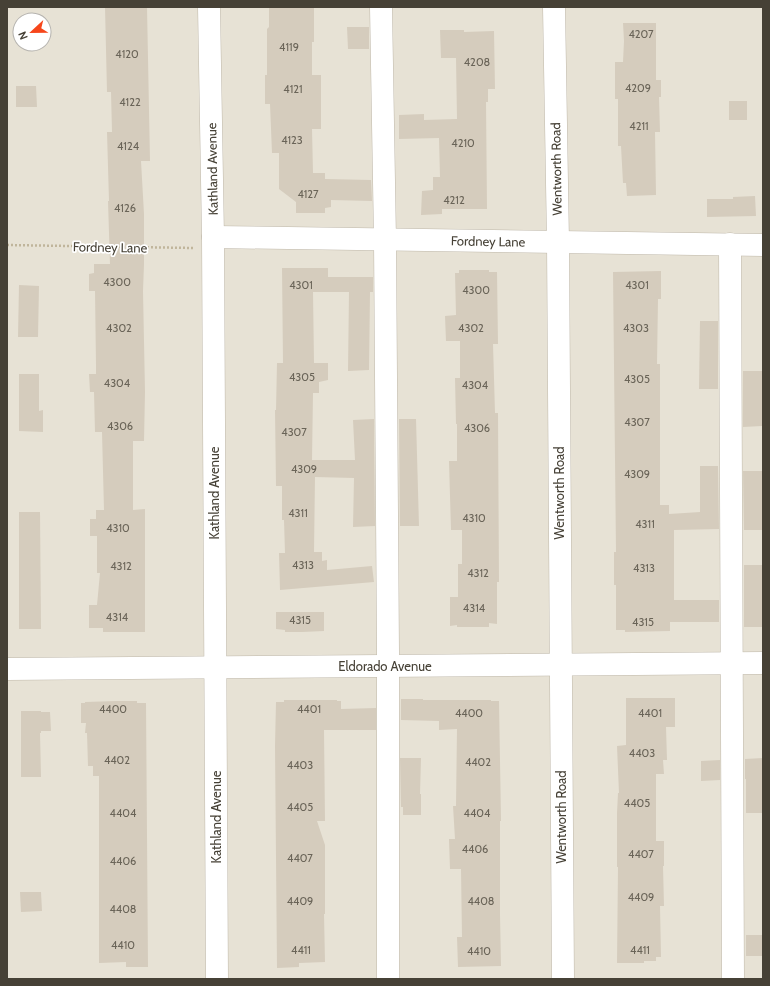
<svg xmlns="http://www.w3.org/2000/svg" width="770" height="986" viewBox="0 0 770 986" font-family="Cabin,sans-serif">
	<rect width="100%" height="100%" fill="#f3f0e7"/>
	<path fill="#e7e2d5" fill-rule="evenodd" d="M7,7H763V979H7ZM20,20H44V44H20Z"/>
	<g fill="#d5ccbd">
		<path d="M105,7H147L150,161H141L144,214V264L143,291L145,392L144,441H133V510L145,509V632H103V628H89V605H97L100,573H97V536H90V519H96V510H104L102,432H95L94,392H90L89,374H96V365L95,291H89V274L94,273V264H110L108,201H109L107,132H112L111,92H107Z"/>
		<path d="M269,7H314V42H312V75H321V129H312L313,173H325V179L371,180L372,201L331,200V207L325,208V213H296V202L279,189V153H272L270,104H265V75H267V29L269,27Z"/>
		<path d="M623,23H656V80H661V97H659L660,132H655L656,195L627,196L626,183H623L621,146H618V99H615V62H623L624,41Z"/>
		<path d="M347,27H369V49H348Z"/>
		<path d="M440,30H464V32L494,31L495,89H488V102H486L487,209H442V214L421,215L422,191L433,190V177H440L439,138L399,139V115L424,114V120L457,119L456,58H441Z"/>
		<path d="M16,86H36L37,107H16Z"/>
		<rect x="729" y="101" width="18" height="19"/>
		<path d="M755,196L756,216L707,217V199H733V197Z"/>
		<path d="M282,268H328V277H373V292H370L369,370L348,371L349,292H313L314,363H328V380L319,382V393H313L312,460H355L353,420L374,419L375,526L353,527L354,478L315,477L314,552H322V561L327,560V570L372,566L374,582L280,590L279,553H285L284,520H282V486H276L275,410H276L277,363H283Z"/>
		<path d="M459,270H489V272H497L498,344H493L495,413H498L499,582H497V624L489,623V627H457V625L450,626V597H458V564H462V530H451L449,461H457V424H456L455,378H460V341H446L445,316L456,315L455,273H459Z"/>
		<path d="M661,271V299H658L657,364H660V505H669V514L700,512V466H718L719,529L674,530V600H719V622H670V631L625,632V630H616V585H614V552H616L613,272Z"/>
		<path d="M19,285L39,286L38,337H18Z"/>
		<path d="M700,321H718V389H699Z"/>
		<path d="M743,371H763L762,426L743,427Z"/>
		<path d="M19,374H39V411L43,410V432L19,431Z"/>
		<path d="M399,419H416L419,526H400Z"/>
		<path d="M743,471H763V530H744Z"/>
		<path d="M19,512H40L41,629H19Z"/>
		<rect x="744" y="565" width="19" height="62"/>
		<path d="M276,612H324V631L302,632H285V630L276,629Z"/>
		<path d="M626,698H675V727H666L667,760H663L664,774H656V841H664V866H663L664,906H660L661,957H656V961H644V963H617L618,867H617V813L618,793H619L617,746L626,745Z"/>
		<path d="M401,699H423V700H491V701H499L501,821H500V915L501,966L458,967L457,937H462L461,869H450L449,839H455L453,806H456L457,729L439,730V721L401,720Z"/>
		<path d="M284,700H337V701H341V709L376,708V730H324L325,821H317L325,845V914H324L325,962L299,963V967L277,968L275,746L276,702H284Z"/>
		<path d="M117,701H137V703H146L148,967H126V962L99,963V776H93V766H88L87,733H85L86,723H81V703H85V702Z"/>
		<path d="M21,711H41V712H50L51,731H41V733H40L41,777H21Z"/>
		<path d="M400,758H421L420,794H421V815H403V807H401Z"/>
		<path d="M763,758V813H746V779H745V759Z"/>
		<path d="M720,760V780L701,781V761Z"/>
		<path d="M20,892H41L42,911L21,912Z"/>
		<rect x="746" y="935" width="17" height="21"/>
	</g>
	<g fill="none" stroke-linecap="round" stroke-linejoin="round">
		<defs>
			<g id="minor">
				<path d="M209,7L213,237L217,979"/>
				<path d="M381,7L385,240L388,651V979"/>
				<path d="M554,7L558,242L563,979"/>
				<path d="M213,237L763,245"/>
				<path d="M730,244L733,979"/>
				<path d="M7,669L763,663"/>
			</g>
		</defs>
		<use href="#minor" stroke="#bfb8aa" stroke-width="23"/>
		<path stroke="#c0b59b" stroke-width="2.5" stroke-dasharray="2 2" stroke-linecap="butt" d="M7,245L193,248"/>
		<use href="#minor" stroke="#fff" stroke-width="22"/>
	</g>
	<g text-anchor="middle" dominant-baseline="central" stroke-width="3.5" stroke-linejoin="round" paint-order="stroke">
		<g font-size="11" fill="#6a6458">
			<text x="641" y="34">4207</text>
			<text x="289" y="47">4119</text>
			<text x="127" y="54">4120</text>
			<text x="477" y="62">4208</text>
			<text x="638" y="88">4209</text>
			<text x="293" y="89">4121</text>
			<text x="130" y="102">4122</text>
			<text x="639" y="126">4211</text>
			<text x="292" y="140">4123</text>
			<text x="463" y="143">4210</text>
			<text x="128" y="146">4124</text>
			<text x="308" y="194">4127</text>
			<text x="454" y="200">4212</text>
			<text x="125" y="208">4126</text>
			<text x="117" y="282">4300</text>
			<text x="301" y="285">4301</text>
			<text x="637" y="285">4301</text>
			<text x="476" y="290">4300</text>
			<text x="119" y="328">4302</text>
			<text x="471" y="328">4302</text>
			<text x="636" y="328">4303</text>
			<text x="302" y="377">4305</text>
			<text x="637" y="379">4305</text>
			<text x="117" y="383">4304</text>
			<text x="475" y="385">4304</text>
			<text x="637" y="422">4307</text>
			<text x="120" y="426">4306</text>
			<text x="477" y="428">4306</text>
			<text x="294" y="432">4307</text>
			<text x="304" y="469">4309</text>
			<text x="637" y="474">4309</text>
			<text x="298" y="513">4311</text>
			<text x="474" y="518">4310</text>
			<text x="645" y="524">4311</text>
			<text x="118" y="528">4310</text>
			<text x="303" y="565">4313</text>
			<text x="121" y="566">4312</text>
			<text x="644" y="568">4313</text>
			<text x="478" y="573">4312</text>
			<text x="474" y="608">4314</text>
			<text x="117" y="617">4314</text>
			<text x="300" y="620">4315</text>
			<text x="643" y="622">4315</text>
			<text x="113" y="709">4400</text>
			<text x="309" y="709">4401</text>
			<text x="469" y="713">4400</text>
			<text x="650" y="713">4401</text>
			<text x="642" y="753">4403</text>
			<text x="117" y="760">4402</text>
			<text x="478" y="762">4402</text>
			<text x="300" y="765">4403</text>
			<text x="637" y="803">4405</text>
			<text x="300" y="807">4405</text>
			<text x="123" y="813">4404</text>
			<text x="477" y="813">4404</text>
			<text x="475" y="849">4406</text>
			<text x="641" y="854">4407</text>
			<text x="300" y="858">4407</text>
			<text x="123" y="861">4406</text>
			<text x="641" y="897">4409</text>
			<text x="300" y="901">4409</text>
			<text x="481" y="901">4408</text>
			<text x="123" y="909">4408</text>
			<text x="123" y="945">4410</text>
			<text x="301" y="950">4411</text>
			<text x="640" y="950">4411</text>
			<text x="479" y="951">4410</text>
		</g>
		<g font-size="13" fill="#464136" stroke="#fff">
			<text transform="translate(212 169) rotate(-91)">Kathland Avenue</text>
			<text transform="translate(556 169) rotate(-91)">Wentworth Road</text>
			<text transform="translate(488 241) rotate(1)">Fordney Lane</text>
			<text transform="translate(110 247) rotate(1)">Fordney Lane</text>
			<text transform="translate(214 493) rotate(-90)">Kathland Avenue</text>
			<text transform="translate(559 493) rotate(-90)">Wentworth Road</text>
			<text x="385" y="666">Eldorado Avenue</text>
			<text transform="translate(216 817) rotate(-90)">Kathland Avenue</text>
			<text transform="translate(561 817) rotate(-90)">Wentworth Road</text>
		</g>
	</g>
	<rect width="770" height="986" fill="none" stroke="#464136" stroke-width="16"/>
	<g transform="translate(32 32) rotate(248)"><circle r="19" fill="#ffffff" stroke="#b5b3af"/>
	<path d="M0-3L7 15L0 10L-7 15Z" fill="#f6461b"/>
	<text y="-6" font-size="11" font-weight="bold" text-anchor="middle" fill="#464136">N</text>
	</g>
</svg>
